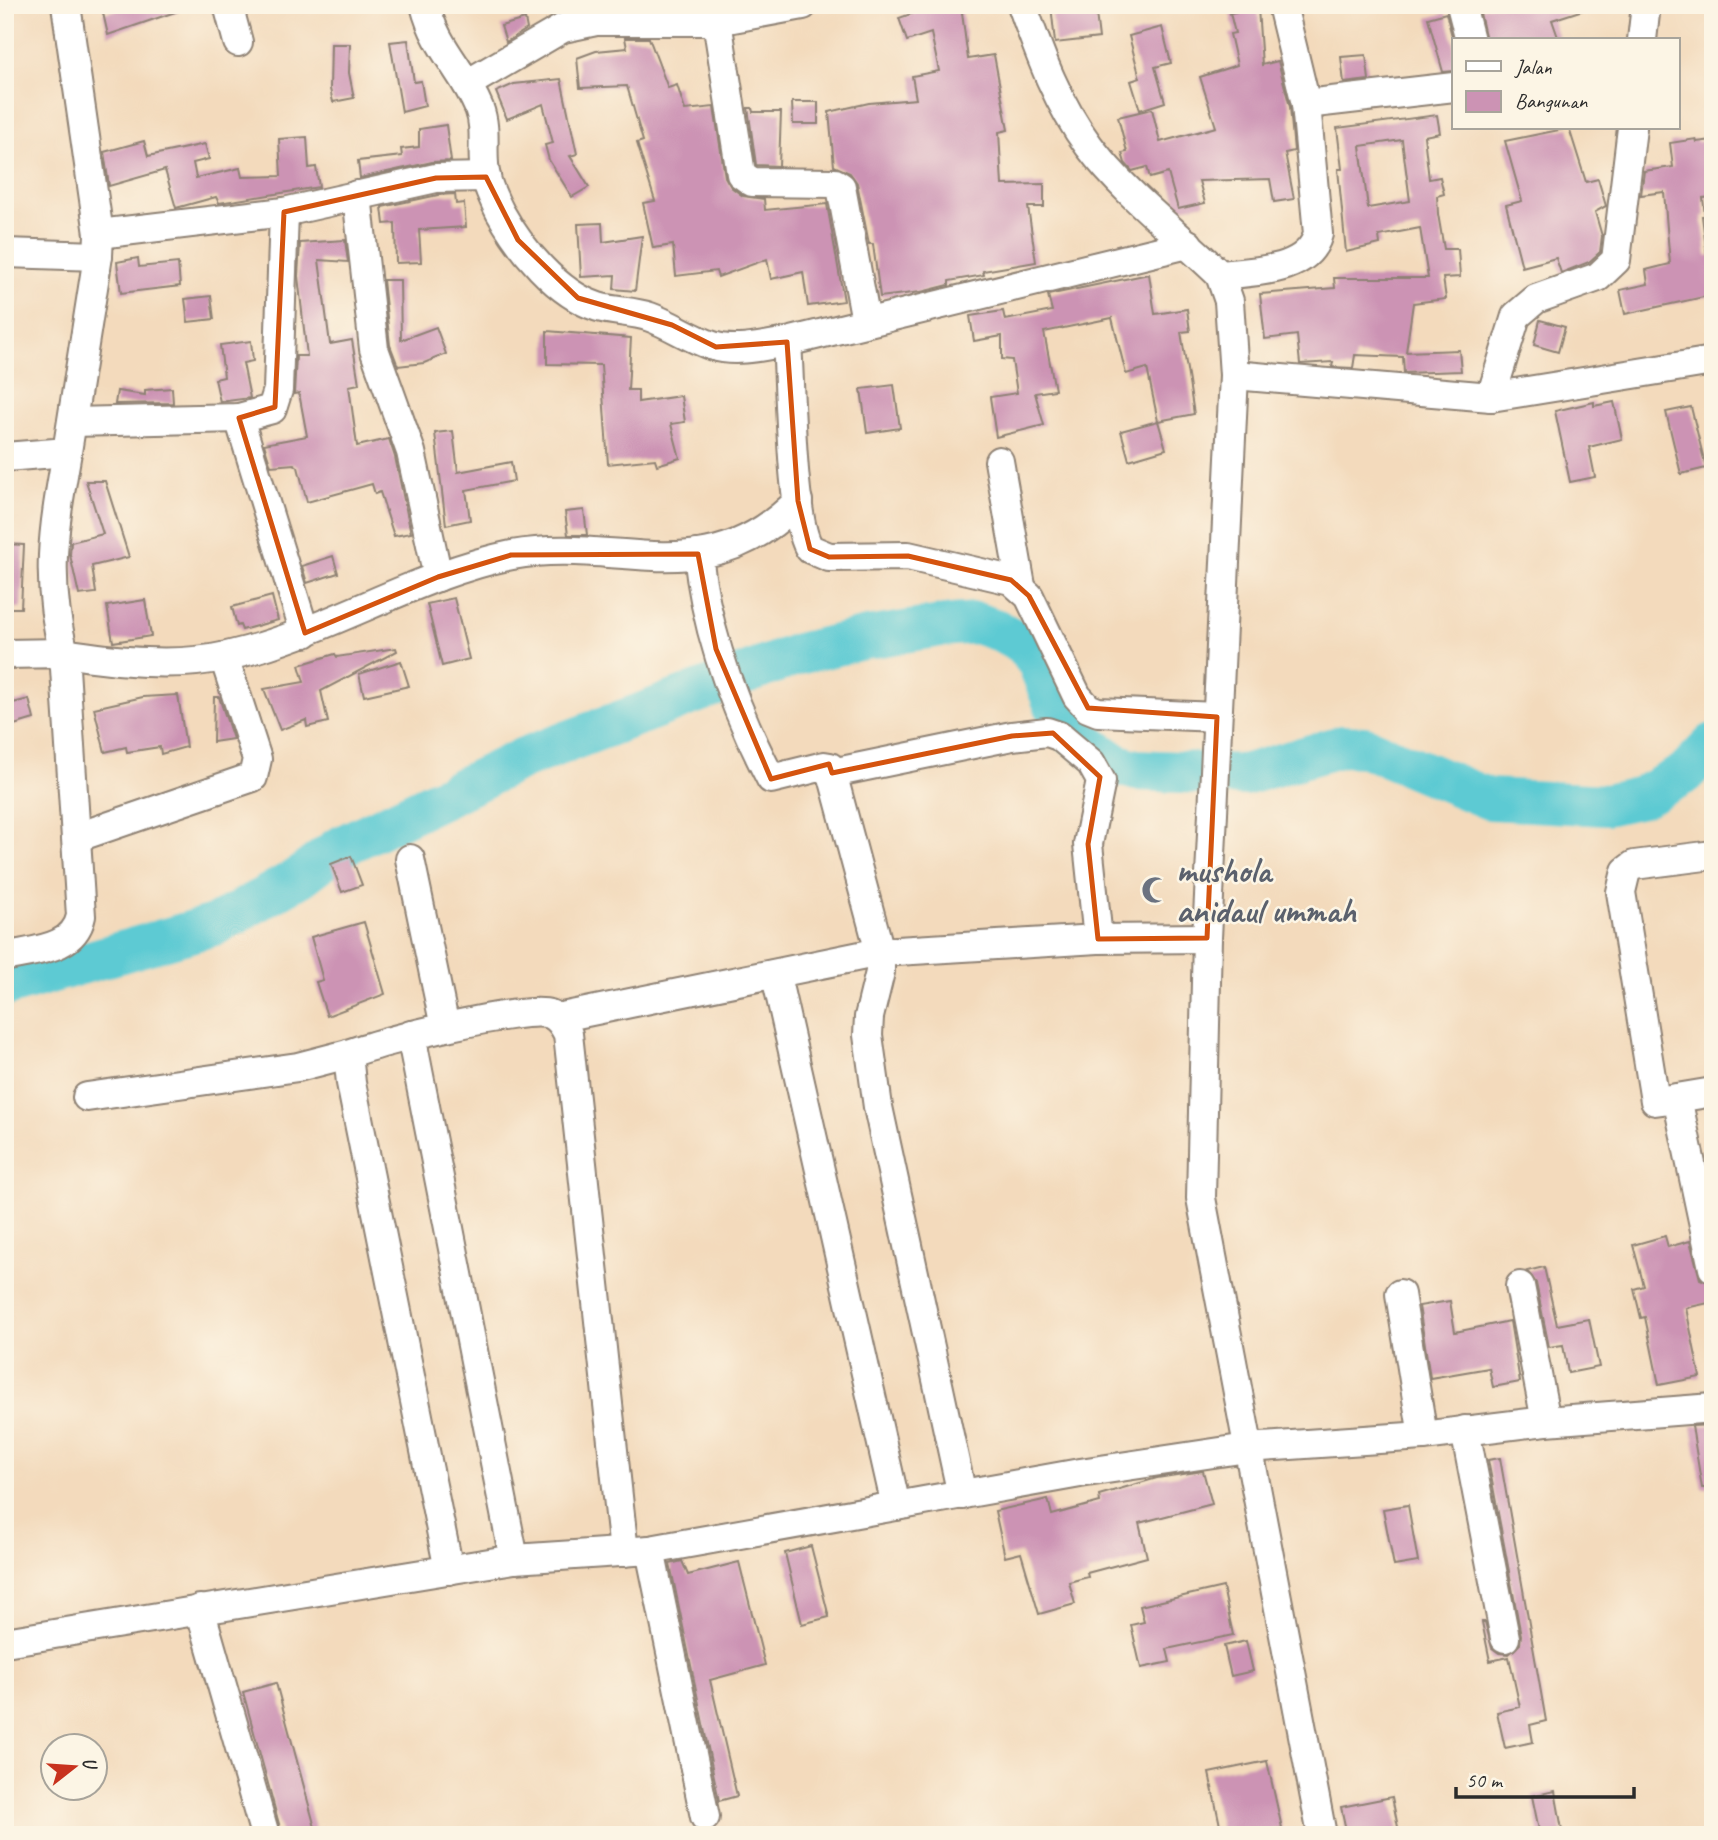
<svg xmlns="http://www.w3.org/2000/svg" width="1718" height="1840" viewBox="0 0 1718 1840" font-family="Caveat,sans-serif">
	<rect width="100%" height="100%" fill="#fcf5e5"/>
	<filter id="ink" filterUnits="userSpaceOnUse"><feTurbulence type="fractalNoise" baseFrequency=".0143" numOctaves="2"/><feDisplacementMap in="SourceGraphic" scale="14" xChannelSelector="R" yChannelSelector="G"/><feConvolveMatrix kernelMatrix="1 2 1 2 8 2 1 2 1" color-interpolation-filters="sRGB"/></filter>
	<filter id="wash" filterUnits="userSpaceOnUse"><feTurbulence type="fractalNoise" baseFrequency=".00686" numOctaves="4" result="noise"/><feDisplacementMap in="SourceGraphic" scale="28" xChannelSelector="R" yChannelSelector="G"/><feGaussianBlur stdDeviation="1.57" result="paint"/><feColorMatrix in="noise" values="0 0 0 0 0 0 0 0 0 0 0 0 0 0 0 0 0 1.4 0 .05"/><feComposite in="paint" operator="in"/></filter>
	<g filter="url(#wash)">
		<rect width="100%" height="100%" fill="#f3dabc"/>
		<g fill="none" stroke-linecap="round" stroke-linejoin="round">
			<path stroke="#5dcad3" stroke-width="42" d="M5,986L217,924L300,877L338,848L524,758L798,654L867,638L941,626L976,623L997,630L1024,645L1038,663L1056,709L1069,731L1116,764L1136,770L1244,775L1342,746L1365,747L1489,799L1606,805L1642,797L1684,774L1713,744"/>
		</g>
		<g id="blocks">
			<g fill="#cc93b4" fill-rule="evenodd">
				<path d="M139,5H180L181,10L108,35L103,13Z"/>
				<path d="M937,5H961L968,59L994,55L1008,130L999,132L1002,185L1044,184V207H1028L1036,262L983,271L984,275L949,281V285L921,292L880,297L873,244H869L857,183L850,173L834,166L829,112L869,103L916,99L912,76L939,71L931,33L907,41L899,18Z"/>
				<path d="M1051,5H1095L1099,38L1055,43Z"/>
				<path d="M1492,5H1586V9L1552,20L1559,40H1486L1479,9Z"/>
				<path d="M1258,8L1262,65L1278,61L1290,107L1294,151L1285,153L1294,199L1274,202L1270,179L1199,181L1205,203L1178,209L1168,173L1150,178L1147,167L1132,171L1125,163L1122,153L1127,152L1118,117L1152,109L1160,142L1216,127L1200,77L1237,65L1230,34L1235,33L1230,13Z"/>
				<path d="M1446,13L1454,44V71L1443,72L1428,18Z"/>
				<path d="M525,19L527,29L506,42L501,26Z"/>
				<path d="M1162,27L1171,63L1155,67L1165,102L1140,110L1131,81L1140,78L1129,36Z"/>
				<path d="M625,38H649L668,88L677,85L685,110L714,107L725,177L731,187L743,196L764,199L765,210L827,204L844,301L808,306L803,272L771,279L767,259L718,277L716,271L676,276L673,245L653,248L643,203L655,201L637,143L643,141L627,86L580,88L577,58L596,51L627,48Z"/>
				<path d="M408,40L414,82L421,81L425,106L402,112L390,42Z"/>
				<path d="M331,44H350L349,73L354,98L333,102L330,89Z"/>
				<path d="M1366,55L1369,80L1344,83L1341,57Z"/>
				<path d="M561,79L577,154L570,156L589,187L572,197L549,160L545,145L553,143L543,104L507,119L496,92L514,84Z"/>
				<path d="M792,102H818V124H793Z"/>
				<path d="M748,108H752L753,112H781L779,166L756,165Z"/>
				<path d="M1437,115L1440,133L1424,136L1429,179L1440,177L1444,194L1437,196L1438,214L1444,249H1458L1460,277L1443,278L1446,299L1413,303L1406,352L1459,350L1461,371L1404,373L1403,357L1355,355L1353,368L1332,367L1333,362L1300,364L1297,335L1265,339L1260,294L1335,288L1334,278H1428L1420,228L1379,236L1380,244L1346,252L1338,169H1342L1337,128ZM1402,140L1410,201L1368,208L1360,146Z"/>
				<path d="M446,125L451,161L432,162L360,178L358,161L402,156L401,149L419,147V129Z"/>
				<path d="M1569,128L1586,182L1598,179L1606,206L1595,212L1602,236L1600,252L1589,262L1561,273L1556,258L1522,267L1506,205L1522,201L1505,141Z"/>
				<path d="M307,137L309,168L316,167L319,187L219,203L216,197L176,208L165,170L109,186L104,152L144,141L148,156L205,144L209,159L193,163L196,178L240,168L242,177L281,176L279,139Z"/>
				<path d="M1696,139L1697,142L1713,140V197L1703,198L1705,216H1702L1707,256L1713,255V295L1625,314L1620,290L1648,284L1646,270L1670,264L1664,192L1641,195L1644,171L1673,167L1670,143Z"/>
				<path d="M455,194L456,204L464,203L466,227L419,230L421,262L396,263L395,223L384,224L382,207L438,195Z"/>
				<path d="M602,223L603,242L642,236L635,291L614,289L615,275L581,277L578,224Z"/>
				<path d="M345,240L348,262L319,260L330,344L352,340L359,384L349,386L357,446L389,439L395,457L411,533L394,536L380,492L375,494L372,484L307,502L298,467L294,464L271,466L264,444L307,436L299,393L294,394L296,356H307L298,276L300,243Z"/>
				<path d="M138,258L139,267L178,263L180,286L121,293L117,262Z"/>
				<path d="M1149,274L1155,314L1187,309L1190,331L1181,332L1194,414L1158,421L1147,368L1126,374L1112,318L1044,332L1055,390L1035,393L1044,425L996,437L990,397L1017,393L1012,360L1002,359V336L974,341L970,316L1003,311L1005,320L1052,311L1048,295Z"/>
				<path d="M383,280H400L401,340L436,327L446,354L424,363L398,366L390,345Z"/>
				<path d="M211,296L214,319L188,322L185,299Z"/>
				<path d="M1540,320L1565,327L1558,352L1534,345Z"/>
				<path d="M547,331L631,338L628,390H638V402L681,396L685,422L671,424L680,458L657,465L655,459L608,464L601,365L547,364Z"/>
				<path d="M251,341L253,361L243,363L250,398L220,402L215,379L224,377L220,345Z"/>
				<path d="M894,385L900,428L867,433L861,389Z"/>
				<path d="M172,388L173,403L115,404L117,391L145,395V390Z"/>
				<path d="M1594,402V406L1614,402L1622,439L1589,447L1595,477L1570,482L1555,411Z"/>
				<path d="M1691,407L1706,468L1681,474L1666,412Z"/>
				<path d="M1158,421L1166,449L1129,460L1121,431Z"/>
				<path d="M453,431L458,472L511,462L514,481L466,490L470,520L446,525L435,433Z"/>
				<path d="M86,481H105L129,557L92,566L96,593L79,595L70,555L71,542L103,534Z"/>
				<path d="M584,510L587,535H568L565,512Z"/>
				<path d="M5,544L24,545L21,608H5Z"/>
				<path d="M333,556L338,573L307,583L302,566Z"/>
				<path d="M272,596L278,620L242,630L240,625L237,626L232,607Z"/>
				<path d="M454,598L469,659L442,666L427,604Z"/>
				<path d="M145,600L151,636L113,642L107,606Z"/>
				<path d="M396,648L397,651L321,691L328,722L307,727L306,720L280,730L264,689L304,682L299,665L335,654L337,657Z"/>
				<path d="M401,661L409,686L364,696L359,674Z"/>
				<path d="M178,695L186,747L161,754L160,747L127,752L126,747L105,752L94,708L143,697Z"/>
				<path d="M214,697H219L233,739L213,742Z"/>
				<path d="M29,699L34,719L14,725L9,704Z"/>
				<path d="M351,856L362,885L342,892L331,864Z"/>
				<path d="M364,922L385,994L327,1016L316,982L323,980L311,937Z"/>
				<path d="M1665,1236L1668,1247L1690,1241L1700,1279L1713,1284V1302L1686,1308L1700,1377L1659,1385L1645,1317L1641,1318L1634,1289L1644,1286L1633,1245Z"/>
				<path d="M1544,1267L1557,1325L1589,1319L1599,1367L1568,1373L1563,1345L1549,1347L1536,1283L1527,1271Z"/>
				<path d="M1450,1301L1455,1332L1510,1321L1520,1382L1493,1387L1489,1368L1430,1378L1419,1306Z"/>
				<path d="M1713,1425V1488H1702L1692,1426Z"/>
				<path d="M1500,1458L1546,1721L1530,1725L1533,1742L1505,1748L1497,1712L1520,1707L1509,1657L1490,1661L1482,1622H1485L1492,1648L1499,1653L1509,1654L1520,1644L1521,1635L1488,1460Z"/>
				<path d="M1203,1471L1212,1504L1139,1523L1147,1557L1087,1573L1088,1577L1069,1582L1075,1604L1039,1614L1021,1553L1005,1557L995,1511L1048,1499L1052,1515L1100,1502L1099,1495L1157,1478Z"/>
				<path d="M1408,1505L1418,1562L1394,1566L1383,1509Z"/>
				<path d="M811,1546L829,1617L802,1624L785,1553Z"/>
				<path d="M682,1561L688,1575L739,1562L765,1665L710,1680L737,1796L719,1801L670,1564Z"/>
				<path d="M1223,1587L1233,1635L1167,1649L1170,1662L1141,1668L1131,1625L1144,1622L1140,1606Z"/>
				<path d="M1246,1641L1253,1671L1231,1676L1224,1646Z"/>
				<path d="M276,1683L307,1798L317,1835H282L243,1692Z"/>
				<path d="M1267,1761L1282,1828L1250,1835H1222L1209,1773Z"/>
				<path d="M1555,1791L1563,1835H1540L1532,1796Z"/>
				<path d="M1392,1797L1399,1832L1347,1835L1341,1807Z"/>
			</g>
		</g>
	</g>
	<g filter="url(#ink)">
		<use href="#blocks" fill-opacity="0" stroke="#8f8274" stroke-width="2"/>
		<g fill="none" stroke-linecap="round" stroke-linejoin="round">
			<defs>
				<g id="minor">
					<path d="M228,5L238,42"/>
					<path d="M425,5C436,49 463,69 479,108C488,131 480,155 486,177C488,188 495,202 500,212C520,248 557,294 598,307C615,312 633,311 650,317C672,325 691,339 713,346C736,353 764,346 787,342L1188,244"/>
					<path d="M1022,5C1040,55 1057,103 1089,146C1124,193 1178,234 1220,275L1229,301L1234,375L1207,938L1201,1198L1322,1835"/>
					<path d="M1461,5L1470,40"/>
					<path d="M717,21L741,174L752,182L835,183L841,187L866,321"/>
					<path d="M1642,40L1646,5"/>
					<path d="M467,84L563,28L596,21H717L803,5"/>
					<path d="M1306,104L1454,87"/>
					<path d="M357,195L374,349L411,452L438,577"/>
					<path d="M99,234L284,212L436,178L486,177"/>
					<path d="M5,253L98,256"/>
					<path d="M1220,275C1253,271 1308,273 1318,234L1306,104L1282,5"/>
					<path d="M787,342C790,382 791,523 810,549L829,557L908,556L1011,580L1029,596L1077,696L1088,708L1098,712L1217,717"/>
					<path d="M1234,375L1491,397L1713,361"/>
					<path d="M1491,397L1516,316L1536,299L1598,277L1616,260L1632,128"/>
					<path d="M239,418L305,633"/>
					<path d="M73,422L239,418L272,409L278,390L284,212"/>
					<path d="M67,452C54,527 44,578 64,653C115,661 176,668 227,656C326,634 413,575 512,555C618,535 705,596 798,501"/>
					<path d="M5,457L67,452L98,256L99,234L66,5"/>
					<path d="M999,461L1021,586"/>
					<path d="M698,554C706,633 734,708 771,779L824,766L830,767L832,773L880,952V972L869,1017L868,1035L878,1107L962,1495"/>
					<path d="M5,654L64,653L81,916C74,950 34,950 5,957"/>
					<path d="M832,773L1012,736L1047,732L1059,736L1091,763L1101,781L1088,844L1098,939"/>
					<path d="M78,837L253,777L257,759L224,657"/>
					<path d="M1713,855L1634,865L1626,871L1621,892L1655,1101L1677,1098L1713,1268"/>
					<path d="M410,859L445,1027"/>
					<path d="M776,976L896,1506"/>
					<path d="M557,1018L880,952L1098,939L1207,938"/>
					<path d="M411,1035L514,1559"/>
					<path d="M87,1097L298,1067L348,1054"/>
					<path d="M1677,1098L1713,1092"/>
					<path d="M1520,1286L1546,1421"/>
					<path d="M1400,1294L1423,1436"/>
					<path d="M1465,1430L1505,1638"/>
					<path d="M650,1550L705,1817"/>
					<path d="M449,1570L351,1083L348,1054C378,1042 523,1005 550,1014C559,1017 564,1026 568,1034L624,1552"/>
					<path d="M200,1609L265,1835"/>
					<path d="M5,1642L514,1559L650,1550L1080,1473L1247,1448L1423,1436L1546,1421L1713,1408"/>
				</g>
			</defs>
			<use href="#minor" stroke="#8f8274" stroke-width="32"/>
			<use href="#minor" stroke="#fff" stroke-width="28"/>
		</g>
	</g>
	<path fill="none" stroke="#d5540f" stroke-width="5" stroke-linejoin="round" d="M486,177L518,240L578,298L672,325L716,347L787,342L798,501L810,549L829,557L908,556L1011,580L1029,596L1088,708L1217,717L1207,938L1098,939L1088,844L1100,777L1053,733L1012,736L832,773L829,764L771,779L716,649L698,554L511,555L438,577L305,633L239,418L275,407L284,212L436,178Z"/>
	<defs>
		<symbol id="mosque-bare" viewBox="-9 -9 18 18"><path d="M3.5-4.9A6 6 0 1 0 3.5 4.9A5 5 0 1 1 3.5-4.9Z" fill="#6b7280" stroke="#fcf5e5" stroke-width="2.5" paint-order="stroke"/></symbol>
	</defs>
	<g fill-rule="evenodd">
		<use href="#mosque-bare" x="1136" y="871" width="38" height="38"/>
	</g>
	<g text-anchor="middle" dominant-baseline="central" stroke-width="5" stroke-linejoin="round" paint-order="stroke">
		<g font-size="35" font-weight="bold" fill="#5b616d" stroke="#fcf5e5" text-anchor="start">
			<text x="1176" y="870">mushola<tspan x="1176" dy="40">anidaul ummah</tspan></text>
		</g>
	</g>
	<rect width="1718" height="1840" fill="none" stroke="#fcf5e5" stroke-width="28"/>
	<rect x="1452" y="38" width="228" height="91" fill="#fcf5e5" stroke="#a8a49b" stroke-width="2"/>
	<rect x="1466" y="61" width="35" height="10" fill="#ffffff" stroke="#a8a49b" stroke-width="2"/>
	<text x="1515" y="74" font-size="21" fill="#2b2b2b">Jalan</text>
	<rect x="1466" y="91" width="35" height="21" fill="#cc93b4" stroke="#a8a49b" stroke-width="2"/>
	<text x="1515" y="108" font-size="21" fill="#2b2b2b">Bangunan</text>
	<g transform="translate(74 1767) rotate(73)"><circle r="33" fill="#fcf5e5" stroke="#a8a49b" stroke-width="2"/>
	<path d="M0-5L12 26L0 18L-12 26Z" fill="#c8321e"/>
	<text y="-10" font-size="19" font-weight="bold" text-anchor="middle" fill="#2b2b2b">U</text>
	</g>
	<path d="M1456 1787v10h178v-10" fill="none" stroke="#2b2b2b" stroke-width="3.5"/>
	<text x="1466" y="1787" font-size="21" fill="#2b2b2b" stroke="#fcf5e5" stroke-width="5" paint-order="stroke">50 m</text>
</svg>
